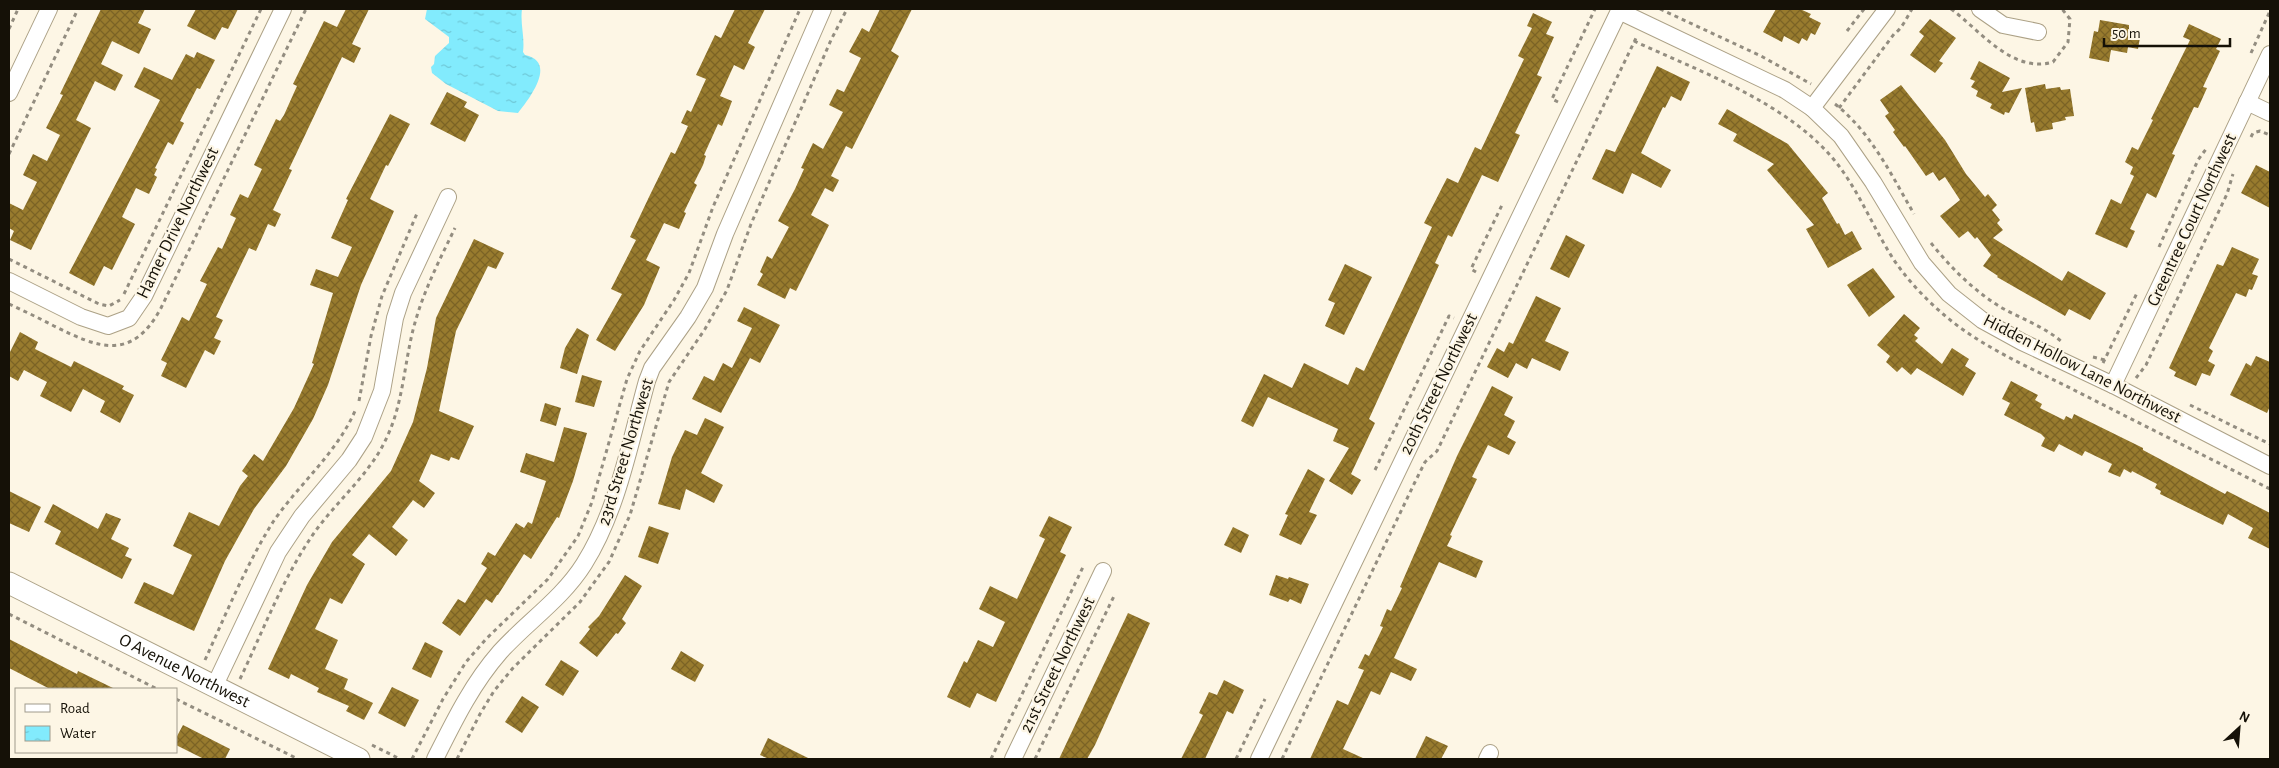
<svg xmlns="http://www.w3.org/2000/svg" width="2279" height="768" viewBox="0 0 2279 768" font-family="'Alegreya Sans',sans-serif">
	<defs>
		<pattern id="water-ripples" width="26" height="14" patternUnits="userSpaceOnUse" patternTransform="scale(1.25)"><rect width="26" height="14" fill="#82ebfd"/><path d="M2 4q2-2 4 0t4 0M15 11q2-2 4 0t4 0" fill="none" stroke="#6fc8d7"/></pattern>
		<pattern id="building-cross-hatch" width="8" height="8" patternUnits="userSpaceOnUse" patternTransform="scale(1.25)"><rect width="8" height="8" fill="#987b2e"/><path d="M0 0l8 8M0 8l8-8" fill="none" stroke="#7b6325"/></pattern>
	</defs>
	<rect width="100%" height="100%" fill="#fdf6e5"/>
	<path fill="url(#water-ripples)" d="M427,9H522C520,24 525,37 523,52L525,55C558,62 529,99 518,113L498,111L446,84L432,73L431,67L434,64L435,56L449,43V37L425,19Z"/>
	<g fill="url(#building-cross-hatch)">
		<path d="M101,9H145L138,23L151,29L139,54L112,41L101,64L123,75L115,91L95,81L76,120L91,128L31,250L10,240L14,231L9,228V203L23,210L37,182L23,175L33,154L47,161L60,135L46,128L63,95L60,94Z"/>
		<path d="M196,9H238L228,29L222,27L215,40L187,26Z"/>
		<path d="M346,9H369L352,44L361,48L354,63L342,57L289,169L292,170L273,210L281,214L275,227L268,224L256,251L249,248L216,317L223,320L214,338L221,341L214,355L205,350L186,388L161,376L167,363L161,360L182,317L189,321L207,284L200,281L218,247L222,249L236,218L230,215L240,194L248,198L262,169L254,165L276,119L280,121L284,115L297,86L293,84L324,21L337,27Z"/>
		<path d="M735,9H765L748,43L755,47L744,70L734,65L720,96L732,101L729,109L722,126L718,124L704,155L706,156L703,165L694,183L697,185L684,212L686,213L679,229L664,223L646,260L660,267L644,305L615,351L596,340L622,294L611,289L636,240L630,237L649,197L671,152L675,154L688,126L681,123L687,110L691,112L706,79L696,75L715,35L721,38Z"/>
		<path d="M880,9H912L891,51L899,56L852,149L846,146L831,176L839,180L833,192L825,188L811,215L829,225L796,291L790,288L785,299L757,285L763,274L760,272L767,256L772,259L789,227L778,221L795,189L804,169L801,168L813,143L823,149L843,112L829,105L837,89L844,92L861,58L849,52L862,28L869,32Z"/>
		<path d="M1776,9H1800L1811,14L1809,17L1821,23L1815,35L1811,33L1807,41L1802,38L1799,44L1784,36L1782,42L1763,32Z"/>
		<path d="M1533,13L1552,22L1546,34L1554,37L1537,75L1542,77L1515,133L1520,135L1498,182L1482,175L1452,237L1448,235L1435,263L1439,265L1369,419L1375,423L1351,474L1361,480L1352,495L1329,481L1349,448L1333,441L1338,429L1268,397L1253,427L1241,421L1264,374L1292,388L1304,363L1348,385L1356,367L1364,371L1432,227L1424,223L1447,178L1458,183L1475,147L1481,150L1524,59L1518,56L1532,28L1527,26Z"/>
		<path d="M1930,19L1956,38L1939,61L1943,63L1935,73L1910,55L1924,36L1919,32Z"/>
		<path d="M2100,20L2129,25V29L2141,32L2138,49L2128,47L2127,53L2111,50L2109,62L2089,58L2094,31L2098,32Z"/>
		<path d="M2189,24L2221,39L2216,49L2220,51L2203,87L2207,88L2198,108L2194,107L2172,154L2175,155L2156,198L2147,193L2130,229L2135,231L2127,248L2095,234L2111,199L2121,204L2134,176L2130,174L2133,167L2125,162L2132,147L2138,150L2153,120L2151,119L2190,40L2183,37Z"/>
		<path d="M197,52L215,60L200,89L197,88L180,121L184,123L173,145L168,142L155,168L157,169L154,175L157,177L149,194L136,188L122,217L135,224L112,270L104,266L94,286L69,273L160,100L134,87L144,67L172,80L186,54L194,58Z"/>
		<path d="M1979,61L2010,78L2002,92L2022,88L2009,113L2005,112L2004,115L1990,108L1992,104L1976,96L1978,91L1971,87L1975,81L1970,79Z"/>
		<path d="M1657,66L1690,82L1681,101L1671,96L1665,108L1663,107L1641,153L1671,170L1661,188L1632,173L1623,194L1592,179L1606,149L1615,152Z"/>
		<path d="M2045,84L2046,89L2060,87L2061,90L2070,89L2074,116L2065,117L2066,120L2052,123L2053,129L2036,132L2034,122L2031,123L2025,88Z"/>
		<path d="M1901,85L1945,140L1966,174L1985,197L1988,194L1997,205L1992,210L2000,220L1997,223L2003,230L1993,238L2062,281L2068,271L2106,293L2090,320L2069,309L2065,316L1997,277L1998,276L1983,266L1991,255L1977,237L1975,239L1968,231L1959,238L1940,216L1960,200L1945,177L1939,181L1933,172L1926,176L1905,146L1904,147L1893,132L1895,130L1885,116L1889,113L1880,100Z"/>
		<path d="M447,92L467,102L464,107L479,115L465,142L430,124Z"/>
		<path d="M1727,109L1788,144L1828,193L1822,198L1837,224L1839,223L1845,235L1852,231L1862,249L1828,268L1806,229L1814,225L1767,170L1774,164L1733,141L1737,134L1718,124Z"/>
		<path d="M390,114L410,124L388,166L386,165L370,199L394,211L361,285L328,385L313,419L286,466L254,509L225,561L194,631L134,603L144,582L173,595L192,555L173,546L189,512L219,526L240,486L248,476L242,471L254,454L263,461L294,408L314,364L312,363L333,293L310,285L316,269L338,277L352,247L331,238L348,200L346,199Z"/>
		<path d="M2256,165L2270,172V208L2241,193Z"/>
		<path d="M1566,235L1585,245L1569,278L1550,269Z"/>
		<path d="M474,239L504,253L496,269L488,266L456,331L439,411L474,426L459,460L451,457L449,461L431,454L419,481L435,493L424,508L413,500L392,527L408,540L396,556L369,534L352,555L365,564L342,604L330,598L315,629L338,640L325,669L348,679L344,689L373,703L364,720L346,711L349,706L317,692L319,688L291,674L289,679L268,669L307,585L332,542L391,471L413,422L427,368L436,318Z"/>
		<path d="M2232,247L2259,259L2252,274L2258,276L2252,290L2249,289L2246,297L2236,293L2209,348L2213,351L2208,361L2215,365L2210,376L2202,373L2196,386L2174,376L2176,372L2169,368L2217,264L2223,266Z"/>
		<path d="M1345,264L1372,277L1344,335L1325,326L1335,303L1328,300Z"/>
		<path d="M1873,268L1895,297L1869,317L1847,285Z"/>
		<path d="M1536,296L1561,308L1545,341L1569,352L1560,371L1532,358L1527,369L1516,363L1508,378L1487,367L1497,348L1504,352L1509,342L1513,344Z"/>
		<path d="M744,307L780,325L760,363L750,358L721,413L692,399L704,376L714,381L723,363L732,368L752,328L737,321Z"/>
		<path d="M1904,314L1920,328L1914,335L1918,338L1915,341L1942,364L1952,348L1969,359L1965,366L1976,373L1963,396L1917,368L1911,375L1902,367L1897,372L1886,362L1890,356L1877,345Z"/>
		<path d="M577,328L589,335L577,374L560,368L565,348Z"/>
		<path d="M20,332L38,342L35,349L71,367L74,361L124,386L122,389L134,395L120,423L100,412L105,401L83,389L71,412L40,396L47,382L24,370L18,381L9,376V354Z"/>
		<path d="M2256,356L2270,362V406L2267,413L2230,395L2246,363L2251,366Z"/>
		<path d="M582,375L602,381L594,407L575,402Z"/>
		<path d="M2011,381L2038,395L2035,400L2042,404L2040,408L2064,420L2066,416L2072,419L2074,414L2143,448V450L2225,494L2227,491L2270,513V549L2248,538L2253,528L2228,514L2223,525L2160,494L2161,491L2155,488L2157,484L2132,471L2131,473L2124,469L2120,477L2108,472L2112,464L2085,451L2082,456L2059,444L2054,452L2041,446L2045,438L2041,434L2004,415L2010,403L2002,399Z"/>
		<path d="M1492,386L1513,397L1504,415L1515,421L1507,437L1516,442L1509,455L1488,445L1472,477L1477,479L1450,535L1452,536L1447,546L1483,561L1476,578L1439,562L1394,658L1417,669L1411,681L1391,672L1380,695L1371,691L1343,749L1365,759H1310L1337,700L1348,705L1364,670L1358,668L1365,654L1369,656L1383,627L1380,626L1387,609L1391,611L1402,588L1400,587L1457,456Z"/>
		<path d="M545,403L561,408L556,426L540,421Z"/>
		<path d="M705,418L724,427L701,473L723,485L714,503L686,489L680,510L658,504L672,457L685,430L697,435Z"/>
		<path d="M564,427L587,433L573,481L559,518L557,517L531,559L524,554L498,595H497L492,603L486,599L460,636L442,623L458,599L465,603L487,568L481,564L488,552L495,556L516,523L524,528L528,522L532,524L546,481L520,472L526,453L554,462Z"/>
		<path d="M1308,469L1325,479L1309,512L1317,515L1301,545L1279,535L1288,515L1285,514Z"/>
		<path d="M9,491L41,507L29,532L9,523Z"/>
		<path d="M53,504L98,529L106,513L121,519L111,539L129,548L125,556L132,559L122,579L55,544L61,531L44,522Z"/>
		<path d="M1049,516L1072,527L1060,552L1066,555L996,702L977,693L970,708L947,697L964,661L967,663L978,640L993,647L1005,622L979,609L990,586L1017,599L1045,539L1039,536Z"/>
		<path d="M649,526L669,533L658,564L638,557Z"/>
		<path d="M1233,527L1249,535L1241,553L1224,545Z"/>
		<path d="M625,575L642,586L622,619L626,623L618,634L616,633L597,657L579,643L590,629L588,627L599,616Z"/>
		<path d="M1276,575L1288,579L1289,577L1309,584L1301,604L1290,599L1288,602L1269,595Z"/>
		<path d="M1128,613L1150,623L1095,745L1087,759H1059Z"/>
		<path d="M9,639L77,674L78,671L115,689H50L9,668Z"/>
		<path d="M425,642L443,651L431,678L412,669Z"/>
		<path d="M681,651L704,665L695,682L671,669Z"/>
		<path d="M561,660L579,671L563,696L545,685Z"/>
		<path d="M1224,680L1244,690L1233,714L1227,711L1205,759H1181L1203,715L1199,713L1209,692L1217,695Z"/>
		<path d="M392,687L419,700L405,727L378,713Z"/>
		<path d="M522,696L539,707L522,733L505,722Z"/>
		<path d="M183,725L230,749L225,759H204L176,745V738Z"/>
		<path d="M1426,736L1448,746L1441,759H1415Z"/>
		<path d="M768,738L810,759H769L760,755Z"/>
	</g>
	<g fill="none" stroke-linecap="round" stroke-linejoin="round">
		<defs>
			<g id="minor">
				<path d="M1980,9L2003,25L2038,32"/>
				<path d="M1619,11L1785,90L1812,108L1841,136L1873,182L1922,263L1949,294L1982,320L2022,342L2113,385L2270,466"/>
				<path d="M9,93L49,9"/>
				<path d="M2247,102L2270,113"/>
				<path d="M1812,108L1887,9"/>
				<path d="M9,281L81,317L108,326L129,318L144,296L283,9"/>
				<path d="M2113,385L2270,54"/>
				<path d="M214,687L278,552L302,516L349,460L364,437L382,391L395,318L403,293L448,197"/>
				<path d="M435,759C454,721 472,684 500,652C527,622 562,599 584,564C618,510 630,442 647,381L652,368L688,317L705,288L725,234L823,9"/>
				<path d="M1013,759L1103,571"/>
				<path d="M1259,759L1620,9"/>
				<path d="M1487,759L1490,753"/>
			</g>
			<g id="tertiary">
				<path id="s1" d="M9,583L359,759"/>
			</g>
		</defs>
		<use href="#minor" stroke="#aca186" stroke-width="18"/>
		<use href="#tertiary" stroke="#aca186" stroke-width="23"/>
		<g stroke="#938d80" stroke-width="3" stroke-dasharray="4 4" stroke-linecap="butt">
			<path d="M1660,9L1761,56L1811,84"/>
			<path d="M1951,9C1980,30 2012,74 2053,62L2068,42L2070,19L2062,9"/>
			<path d="M9,29L18,9"/>
			<path d="M1847,31L1864,9"/>
			<path d="M1634,41C1701,72 1788,103 1835,161C1856,187 1869,218 1886,247C1900,272 1921,295 1943,314C1981,347 2029,367 2074,390C2139,423 2205,456 2270,489"/>
			<path d="M2251,53L2270,11"/>
			<path d="M1558,102L1552,99L1595,9"/>
			<path d="M1835,104C1871,132 1892,176 1914,214"/>
			<path d="M1839,108L1894,34C1902,29 1907,17 1912,9"/>
			<path d="M2251,137L2253,133L2260,131L2270,135"/>
			<path d="M9,154L78,9"/>
			<path d="M1931,243C1951,268 1974,291 2002,308C2022,319 2045,327 2062,342"/>
			<path d="M2159,247L2198,160L2206,149"/>
			<path d="M9,259L99,304L109,306L120,300"/>
			<path d="M1476,272L1471,269L1503,203"/>
			<path d="M124,294L261,9"/>
			<path d="M9,304C24,311 39,318 54,326C98,348 132,362 161,308L306,9"/>
			<path d="M2093,357L2105,360"/>
			<path d="M2103,363L2137,293"/>
			<path d="M2136,378L2146,365L2227,194L2233,174"/>
			<path d="M359,401L371,336L382,296L418,211"/>
			<path d="M2190,405L2270,444"/>
			<path d="M1375,470L1449,316L1454,318"/>
			<path d="M9,614L157,689"/>
			<path d="M205,660C226,614 246,565 273,522C299,484 336,454 355,411"/>
			<path d="M240,679C263,631 282,580 312,536C335,502 370,475 387,437C403,403 404,366 413,330C422,294 439,261 455,228"/>
			<path d="M176,699L298,759"/>
			<path d="M372,745L400,759"/>
			<path d="M412,759L443,699L466,662L486,639L548,579L578,536L592,502L627,379L640,351L674,300L689,273L713,207L800,9"/>
			<path d="M457,759L480,714L494,691L513,668L580,602L609,562L630,515L669,382L705,329L727,290L751,224L831,40L847,9"/>
			<path d="M991,759L1083,567"/>
			<path d="M1035,759L1115,594"/>
			<path d="M1236,759L1265,699"/>
			<path d="M1282,759L1415,482L1425,462L1437,451L1637,36"/>
		</g>
		<use href="#minor" stroke="#fff" stroke-width="16"/>
		<use href="#tertiary" stroke="#fff" stroke-width="21"/>
	</g>
	<g text-anchor="middle" dominant-baseline="central" stroke-width="4.5" stroke-linejoin="round" paint-order="stroke">
		<g font-size="18" fill="#151107" stroke="#fdf6e5">
			<text transform="translate(2192 220) rotate(-65)">Greentree Court Northwest</text>
			<text transform="translate(178 223) rotate(-64)">Hamer Drive Northwest</text>
			<text transform="translate(2082 369) rotate(27)">Hidden Hollow Lane Northwest</text>
			<text transform="translate(1439 384) rotate(-64)">20th Street Northwest</text>
			<text transform="translate(626 452) rotate(-73)">23rd Street Northwest</text>
			<text transform="translate(1058 665) rotate(-64)">21st Street Northwest</text>
			<text stroke="none"><textPath href="#s1" startOffset="196">O Avenue Northwest</textPath></text>
		</g>
	</g>
	<rect width="2279" height="768" fill="none" stroke="#151107" stroke-width="20"/>
	<rect x="15" y="688" width="162" height="65" fill="#fdf6e5" stroke="#a09a8c"/>
	<rect x="25" y="704" width="25" height="8" fill="#ffffff" stroke="#a09a8c"/>
	<text x="60" y="713" font-size="15" fill="#151107">Road</text>
	<rect x="25" y="726" width="25" height="15" fill="url(#water-ripples)" stroke="#a09a8c"/>
	<text x="60" y="738" font-size="15" fill="#151107">Water</text>
	<g transform="translate(2239 728) rotate(26)" stroke="#fdf6e5" stroke-width="4" paint-order="stroke">
	<path d="M0-4L9 19L0 12L-9 19Z" fill="#151107"/>
	<text y="-8" font-size="14" font-weight="bold" text-anchor="middle" fill="#151107">N</text>
	</g>
	<path d="M2104 38v8h126v-8" fill="none" stroke="#151107" stroke-width="2.5"/>
	<text x="2112" y="38" font-size="15" fill="#151107" stroke="#fdf6e5" stroke-width="4" paint-order="stroke">50 m</text>
</svg>
